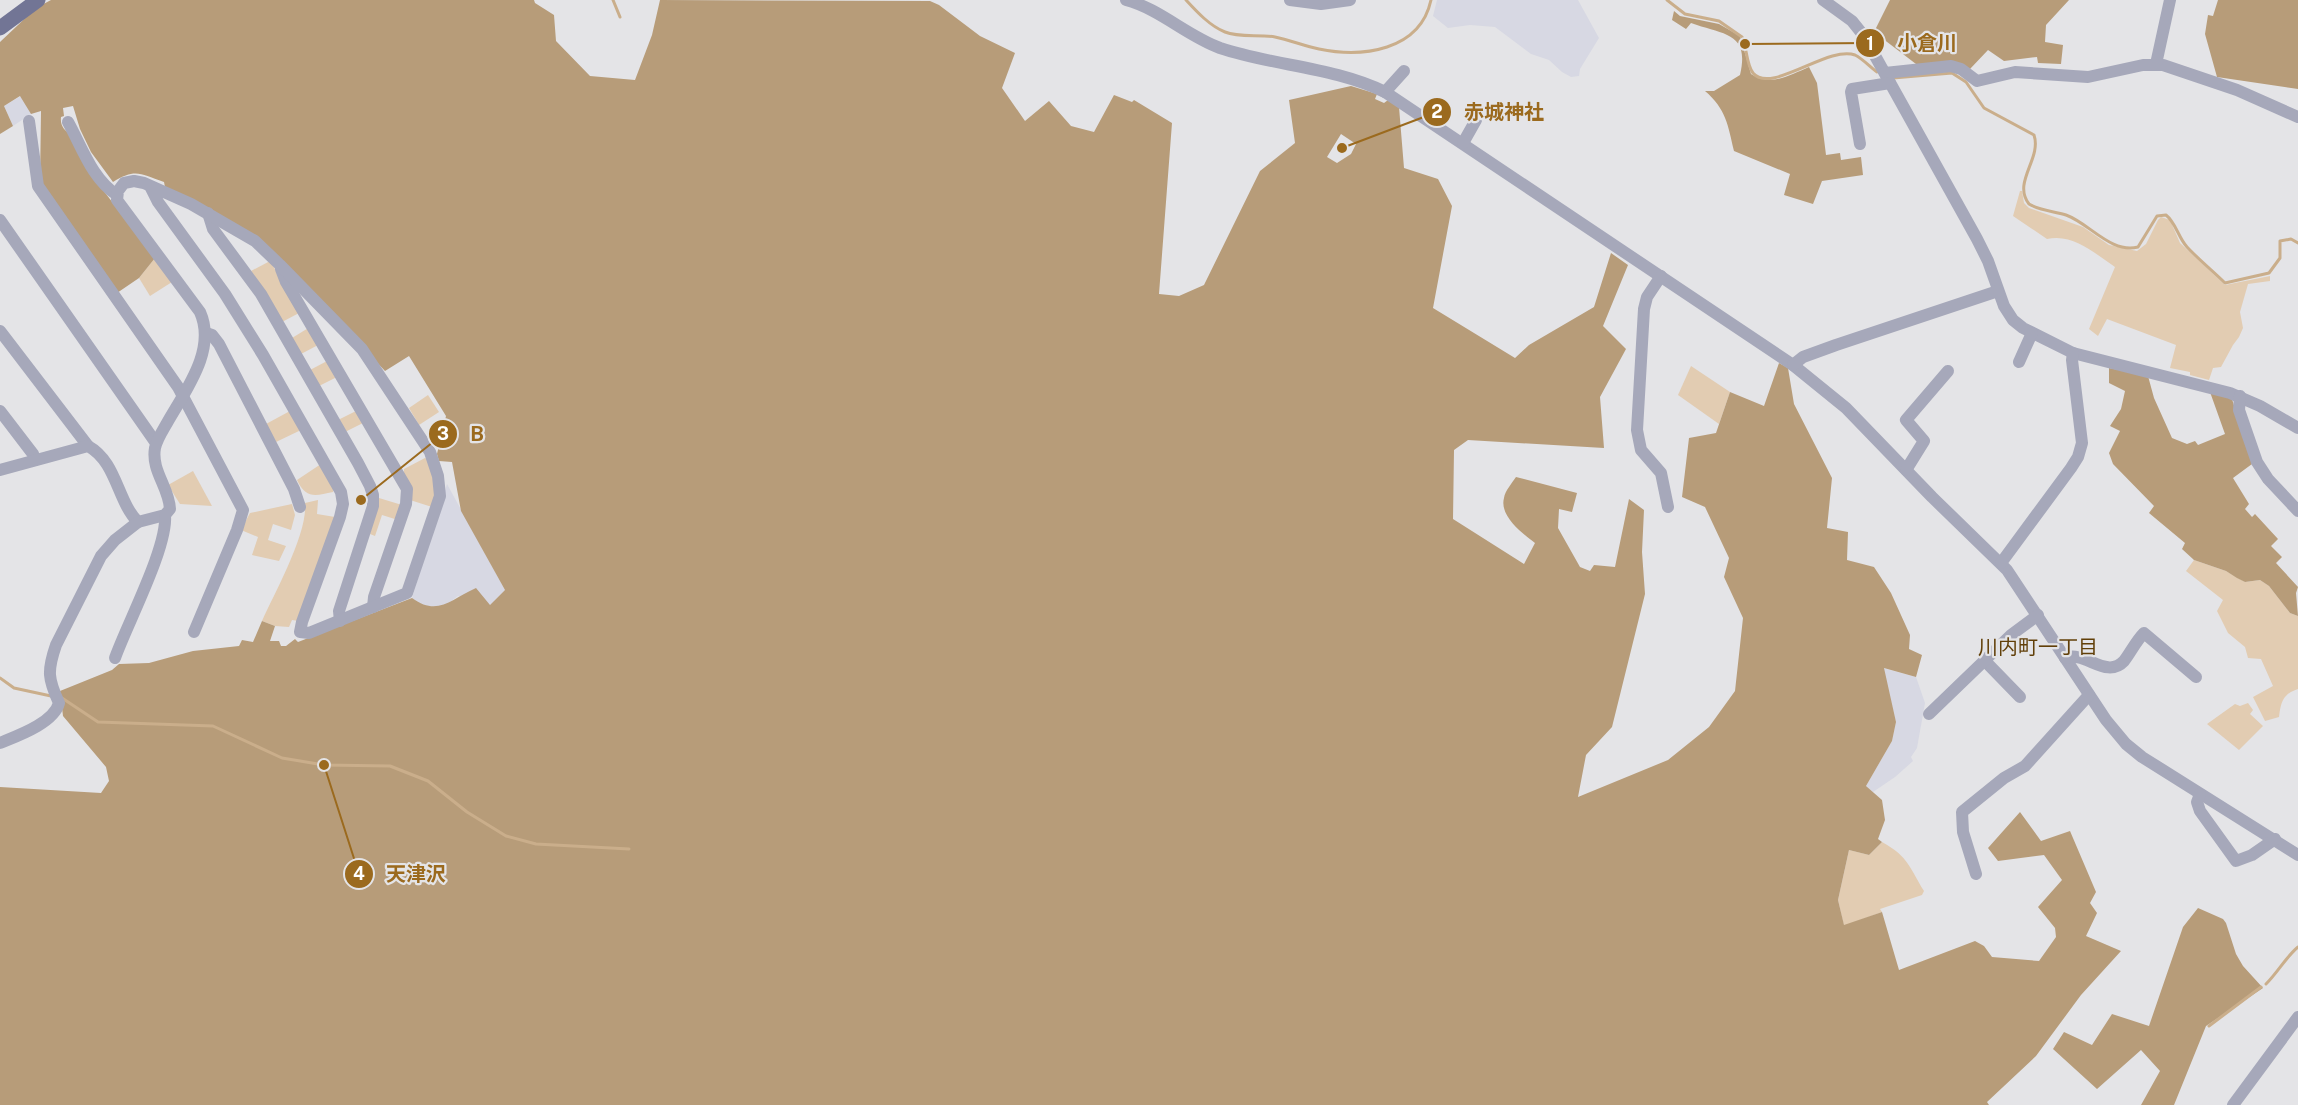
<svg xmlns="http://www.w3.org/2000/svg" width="2298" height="1105" viewBox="0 0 2298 1105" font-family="'Public Sans','Noto Sans JP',sans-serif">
	<rect width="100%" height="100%" fill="#e4e4e7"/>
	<g fill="#d7d8e3">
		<path d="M1437,0H1578L1599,38L1580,69L1579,76L1571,77L1562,72L1549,60L1531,54L1495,27L1470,25L1448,28L1433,16Z"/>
		<path d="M21,96L31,114L13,126L4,106Z"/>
		<path d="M447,484L505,590L490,605L458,596L446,605L433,607L423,606L412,598Z"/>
		<path d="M1883,668L1916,677L1925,703L1917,748L1911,757L1913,761L1895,777L1873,792L1866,786L1892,741L1896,722Z"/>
	</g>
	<g fill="#e2ccb2">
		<path d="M2020,191H2022L2024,203L2029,208L2083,227L2109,245L2137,251L2146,244L2158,220L2161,217L2170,220L2180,243L2225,285L2270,276V281L2248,284L2240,312L2243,328L2239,337L2233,345L2221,367L2213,368L2209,380L2190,375V372L2170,368L2176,345L2107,319L2098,336L2089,329L2115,267C2094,253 2073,233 2047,239L2013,216Z"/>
		<path d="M155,258L172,282L150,296L139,278Z"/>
		<path d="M270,261L301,312L282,322L251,271Z"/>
		<path d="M310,327L320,344L301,354L292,338Z"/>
		<path d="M329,360L339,376L319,386L310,370Z"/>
		<path d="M1691,366L1730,392L1719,424L1678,395Z"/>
		<path d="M428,395L439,412L419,425L409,408Z"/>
		<path d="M358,410L365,422L345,432L338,420Z"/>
		<path d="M290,411L301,430L276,442L266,424Z"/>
		<path d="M425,458L430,461L437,492L432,507L410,500L404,475V469Z"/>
		<path d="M321,464L334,488L333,492C315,496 306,499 297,480Z"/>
		<path d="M193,471L212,506L180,504L168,485Z"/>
		<path d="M379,498L402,505L398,520L382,515L375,536L370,534Z"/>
		<path d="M318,500L317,514L335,517L299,621L292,620L289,627L275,626L262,621C275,592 308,533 305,503Z"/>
		<path d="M292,504L295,515L291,530L273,524L268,540L286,546L279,561L252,555L258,537L241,530L250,513Z"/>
		<path d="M2194,560L2226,571L2245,582L2260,580L2269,586L2290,613L2298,616V689C2283,694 2281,701 2279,717L2265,721L2253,697L2273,686L2261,659L2248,658L2245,647L2228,633L2217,611L2223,600L2186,571Z"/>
		<path d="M2248,703L2253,710L2250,714L2263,726L2239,750L2207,724L2235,704L2240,706Z"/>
		<path d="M1882,842C1909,857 1909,867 1924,891L1922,895L1880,909L1882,912L1844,926L1838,900L1849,850L1869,855Z"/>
	</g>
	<g fill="#b79c79" fill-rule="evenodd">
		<path d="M51,0H534L535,3L554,15L556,41L590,76L635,80L652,35L660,0L930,1L939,5L980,36L1015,53L1002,88L1025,121L1049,101L1071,126L1094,132L1114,95L1132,102L1134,100L1172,123L1159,294L1179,296L1204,285L1260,171L1295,143L1289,100L1351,86L1377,94L1375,99L1384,103L1388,100L1399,107L1404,168L1438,179L1452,206L1433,308L1515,358L1529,345L1594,307L1611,253L1628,265L1603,326L1626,349L1600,397L1604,448L1468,440L1454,450L1453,519L1524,564L1535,543C1523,534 1499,516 1504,498C1505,491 1512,483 1516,477L1577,493L1572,512L1559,509L1558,528L1580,567L1590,571L1594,565L1615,567L1629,499L1644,510L1642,552L1645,594L1612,727L1586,755L1578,797L1668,760L1709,727L1735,691L1743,618L1724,577L1729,558L1705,507L1682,497L1689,438L1716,433L1730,392L1764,406L1779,363L1788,368L1794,404L1832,478L1827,528L1848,532L1847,560L1874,567L1891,593L1910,635L1909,649L1922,655L1916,677L1884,668L1896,722L1892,741L1866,786L1882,800L1885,820L1878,839L1882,842L1869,855L1849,850L1838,900L1844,925L1882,912L1899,970L1975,941L1984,946L1992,957L2039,961L2056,937L2055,928L2038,907L2062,880L2044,855L1998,861L1988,848L2020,812L2041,841L2070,831L2096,892L2090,903L2097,913L2086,936L2121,951L2081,995L2036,1056L1987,1102L1989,1105H0V787L101,793L109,781L106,767L63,716L60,691L112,670L119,664L149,663L193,651L239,646L242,640L253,642L262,621L275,626L270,641H279L281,646H286L295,639L298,642L412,598C438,617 451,599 476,588L490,605L505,590L461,511L452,462L439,461L437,454L446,416L409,356L385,371L259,238L165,187L164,182C140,174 136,168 113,182L91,152L80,129L73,106L63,108L64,116L61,117C60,126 64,130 71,135L103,190L155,258L139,278L117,293L40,183L41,111L31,114L20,96L4,106L13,126L0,134V42L36,8ZM1341,134L1356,144L1351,154L1337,163L1327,157Z"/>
		<path d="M1890,0H2069L2046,25L2045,42L2063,45L2061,64L2038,63L2037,57L2004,61L1988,50L1970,69L1916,64L1874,32Z"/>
		<path d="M2218,0H2298V89L2217,77L2205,34L2208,15L2213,16Z"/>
		<path d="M1674,11L1680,16L1719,24L1740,36L1751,74C1771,87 1790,75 1809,67L1817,83L1826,155L1840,153L1841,160L1861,157L1863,175L1822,181L1813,204L1784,195L1790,174L1734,151C1728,125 1726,109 1705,91H1714L1740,75C1750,32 1724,35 1691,23L1686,29L1672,20Z"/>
		<path d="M2109,368L2148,376L2154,398L2172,438L2187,444L2195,441L2198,445L2225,434L2210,392L2232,399L2252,464L2233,478L2249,504L2245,509L2252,517L2255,514L2278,539L2271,546L2282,557L2276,563L2298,587L2296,593L2298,616L2290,613L2269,586L2260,580L2245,582L2237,578L2226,571L2194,560L2182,549L2185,543L2149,513L2154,506L2113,464L2109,453L2120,431L2110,426L2121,409L2125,391L2109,383Z"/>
		<path d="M2198,908L2223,919L2226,923L2236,954L2243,966L2263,988L2206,1026L2174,1105H2141L2160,1071L2141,1050L2097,1089L2053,1049L2064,1032L2092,1045L2112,1014L2149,1026L2183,927Z"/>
	</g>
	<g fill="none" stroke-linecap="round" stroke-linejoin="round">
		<g stroke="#caae8b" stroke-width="3">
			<path d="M613,0L620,17"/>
			<path d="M1186,0C1197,12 1210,26 1225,32C1239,38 1259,34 1275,37C1290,40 1304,46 1319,49C1362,58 1420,51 1431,0"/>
			<path d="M1667,0L1685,14L1719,21L1742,37C1747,47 1746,64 1753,73C1771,95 1828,45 1855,55C1863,59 1870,67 1877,72"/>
			<path d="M1893,78L1952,73L1966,82L1984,108L2034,135C2042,159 2012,182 2029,204C2041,211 2054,211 2066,215C2089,223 2111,254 2138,247L2157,216L2166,215C2176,223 2178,237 2187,247C2198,259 2213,271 2225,283L2269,273L2280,258V241L2291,239L2298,243"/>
			<path d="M0,678L14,688L51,696"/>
			<path d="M62,698L98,722L213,726L282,758L324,765L390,766L428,781L467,812L506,836L536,844L629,849"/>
			<path d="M2266,984C2278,972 2286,957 2298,947"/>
			<path d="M2209,1026L2261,987"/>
		</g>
		<g stroke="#a6a8ba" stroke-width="12">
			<path d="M1126,0C1160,9 1187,36 1220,48C1274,66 1334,67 1385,92L1793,365L1846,408L1932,497L2007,570L2106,720L2126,744L2142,757L2298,855"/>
			<path d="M1290,0L1321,4L1350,0"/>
			<path d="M1823,0L1852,21L1864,36L1977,239L1988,261L2004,306L2013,320L2023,328L2073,353L2230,393L2260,406L2298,428"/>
			<path d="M2156,64L2170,0"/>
			<path d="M1885,73L1951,66L1961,69L1977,81L2015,72L2088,77L2143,65H2163L2237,90L2298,117"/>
			<path d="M1385,92L1404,71"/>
			<path d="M29,121L38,186L178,387L243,510L237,530L194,632"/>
			<path d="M68,122C82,147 92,179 117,195"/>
			<path d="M1463,143L1476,120"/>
			<path d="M1860,144L1851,92L1852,89L1890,83"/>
			<path d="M208,213L213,229L261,294L358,463L370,486L373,495V506L339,611L340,621"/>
			<path d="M0,220L156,443"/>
			<path d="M281,269L286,282L407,489L406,504L374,597L373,607"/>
			<path d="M1661,276L1647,297L1644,309L1637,430L1641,450L1661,473L1668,507"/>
			<path d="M0,331L88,446"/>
			<path d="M206,333L212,335L219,344L294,489L300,507"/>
			<path d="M2019,362L2032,333"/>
			<path d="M1793,365L1803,357L1836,345L1998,291"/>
			<path d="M2240,396L2239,410L2257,462L2268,479L2298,511"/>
			<path d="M0,411L33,454L35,460"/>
			<path d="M0,470L88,446C117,462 117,501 138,522L165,515L170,509C169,487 151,471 155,448C157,439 163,430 167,423C185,391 217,350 200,312L117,200L118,191L124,183L134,181L144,183L191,204L255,241L280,265L362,349L430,452L438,476L440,496L407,593L309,633L300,632L302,622L340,517L343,504L341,492L263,355L225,294L158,202L150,186"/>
			<path d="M1906,470L1924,441L1906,420L1948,371"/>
			<path d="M2001,563L2071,468L2078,457L2082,443L2072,360L2073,353"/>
			<path d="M115,658C127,624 168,547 165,515"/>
			<path d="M2065,658C2085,650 2106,680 2124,661C2131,652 2136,641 2144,633L2196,677"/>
			<path d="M1984,660L2020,697"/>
			<path d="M1929,714L2011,635L2038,615"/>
			<path d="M0,743C17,736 54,723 59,703C48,679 47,671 56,645L101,556L115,540L138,522"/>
			<path d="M2200,794L2197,802L2200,811L2236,861L2252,855L2275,839"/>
			<path d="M1976,874L1963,832L1962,812L2004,778L2025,766L2089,695"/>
			<path d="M2233,1105L2298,1017"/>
		</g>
		<path stroke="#727595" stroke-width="15" d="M0,28L38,0"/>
	</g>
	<g text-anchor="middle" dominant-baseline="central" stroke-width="4.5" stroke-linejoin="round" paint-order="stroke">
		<g font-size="20" fill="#613f08" stroke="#e4e4e7">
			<text x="2038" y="647">川内町一丁目</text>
		</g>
	</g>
	<path fill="none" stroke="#9b6a1e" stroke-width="2" d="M1745 44L1870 43M1342 148L1437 112M361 500L443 434M324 765L359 874"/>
	<g fill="#9b6a1e" stroke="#e4e4e7" stroke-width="2">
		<circle cx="1745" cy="44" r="6"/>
		<circle cx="1342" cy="148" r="6"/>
		<circle cx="361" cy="500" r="6"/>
		<circle cx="324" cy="765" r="6"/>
		<circle cx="1870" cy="43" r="15"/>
		<circle cx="1437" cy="112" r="15"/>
		<circle cx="443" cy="434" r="15"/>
		<circle cx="359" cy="874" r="15"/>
	</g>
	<g font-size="18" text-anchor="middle" font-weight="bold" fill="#fff">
		<text x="1870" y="50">1</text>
		<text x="1437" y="118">2</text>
		<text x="443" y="440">3</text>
		<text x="359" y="880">4</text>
	</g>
	<g font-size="20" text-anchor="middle" font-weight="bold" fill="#9b6a1e" stroke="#e4e4e7" stroke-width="4.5" stroke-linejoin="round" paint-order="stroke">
		<text x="1927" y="50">小倉川</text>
		<text x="1504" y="119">赤城神社</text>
		<text x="477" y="441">B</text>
		<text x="416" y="881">天津沢</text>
	</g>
</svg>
